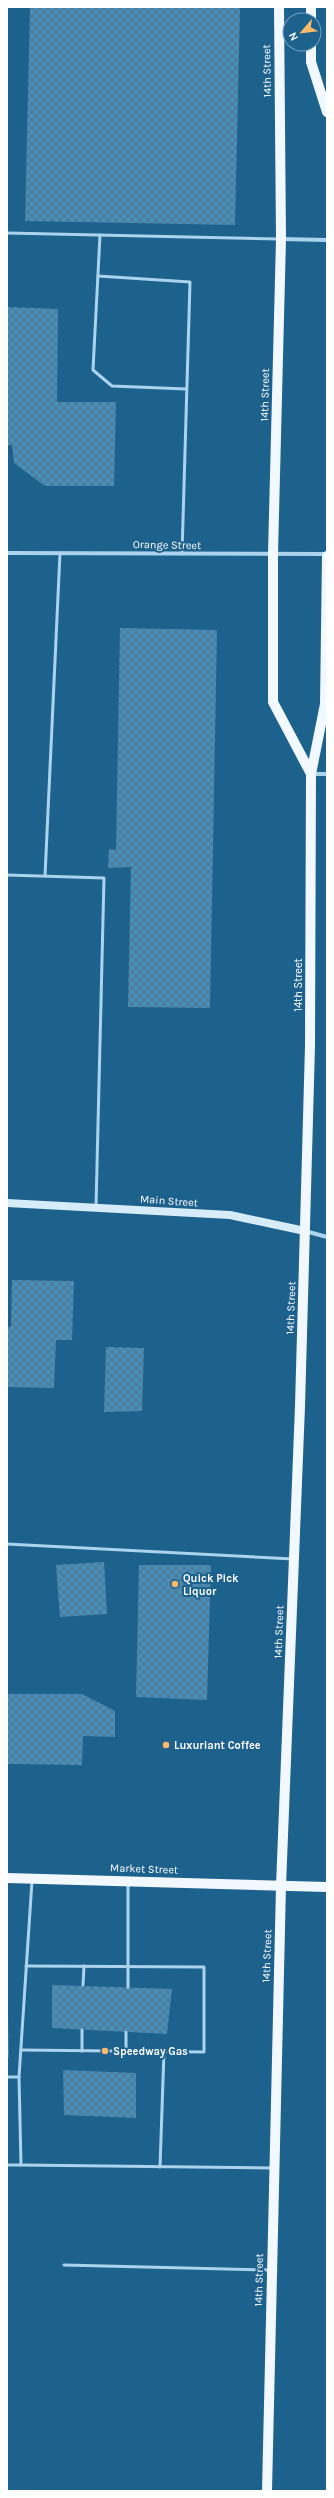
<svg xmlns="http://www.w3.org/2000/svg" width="334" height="2498" viewBox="0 0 334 2498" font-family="Karla,sans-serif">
	<defs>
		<pattern id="building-cross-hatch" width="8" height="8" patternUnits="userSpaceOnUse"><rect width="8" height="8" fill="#4a8db7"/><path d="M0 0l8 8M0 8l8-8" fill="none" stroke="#4b738c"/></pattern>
	</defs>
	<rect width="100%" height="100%" fill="#1d618d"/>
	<g fill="url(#building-cross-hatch)">
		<path d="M30,7H240L235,225L25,221Z"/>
		<path d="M7,307L58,309L57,402H116L114,486H45L14,463L12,445H7Z"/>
		<path d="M120,628L217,630L210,1008L128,1007L131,867L108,868L109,849L116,850Z"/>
		<path d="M12,1280L74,1281L72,1340H56L54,1388L7,1387V1327H11Z"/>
		<path d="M106,1347L144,1348L142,1411L104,1412Z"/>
		<path d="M104,1562L107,1614L60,1617L56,1565Z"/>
		<path d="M139,1565H211L207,1700L136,1697Z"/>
		<path d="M7,1694H82L115,1711V1737L83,1736L82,1765L7,1764Z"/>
		<path d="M52,1985L172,1989L167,2034L52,2028Z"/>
		<path d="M7,2013H8L9,2058H7Z"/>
		<path d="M63,2070L136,2073V2118L64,2115Z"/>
	</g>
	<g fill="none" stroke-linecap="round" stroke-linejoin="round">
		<g stroke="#abd3ed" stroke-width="3">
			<path d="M7,233L279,239"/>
			<path d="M100,235L93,370L112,386L186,389"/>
			<path d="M98,276L190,282L182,554"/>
			<path d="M7,875L104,878L96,1207"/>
			<path d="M45,876L60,553"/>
			<path d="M7,1544L293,1559"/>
			<path d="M128,1884V1987"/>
			<path d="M83,1985L84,1966"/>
			<path d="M21,2050L204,2052V1967L26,1966"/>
			<path d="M82,2051V2030"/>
			<path d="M126,2051V2032"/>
			<path d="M7,2077H19"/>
			<path d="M7,2165H21L19,2077L32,1881"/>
			<path d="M21,2165L273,2168"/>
			<path d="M160,2167L164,2051"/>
			<path d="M64,2265L270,2270"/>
		</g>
		<g stroke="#abd3ed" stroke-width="4">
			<path d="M281,239L327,240"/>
			<path d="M7,553L327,554"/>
			<path d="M312,774H327"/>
			<path d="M305,1231L327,1237"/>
		</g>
		<path stroke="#d7ecf9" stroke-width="8" d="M7,1203L230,1215L305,1231"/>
		<g stroke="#f1f8ff" stroke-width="10">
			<path d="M279,7L281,239L273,554V702L311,774"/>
			<path d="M311,20V7"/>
			<path d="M311,44V62L327,112"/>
			<path d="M7,1878L327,1887"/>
			<path d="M267,2491L281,1886L300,1406L310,1046L311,774L325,704L327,556"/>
		</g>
	</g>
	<g fill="#fcb969" stroke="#1d618d" stroke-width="1.5">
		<circle cx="175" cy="1584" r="4"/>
		<circle cx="166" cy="1745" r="4"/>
		<circle cx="105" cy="2051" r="4"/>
	</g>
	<g text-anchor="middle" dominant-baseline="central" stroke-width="4" stroke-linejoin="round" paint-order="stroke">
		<g font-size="11" fill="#fff" stroke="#1d618d">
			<text transform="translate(267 71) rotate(-91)">14th Street</text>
			<text transform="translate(265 395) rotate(-89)">14th Street</text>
			<text transform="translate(167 545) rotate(1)">Orange Street</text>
			<text transform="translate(298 985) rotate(-90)">14th Street</text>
			<text transform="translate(169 1201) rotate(4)">Main Street</text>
			<text transform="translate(291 1308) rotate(-88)">14th Street</text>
			<text transform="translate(279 1632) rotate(-88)">14th Street</text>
			<text transform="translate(144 1869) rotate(2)">Market Street</text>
			<text transform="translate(267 1956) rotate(-88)">14th Street</text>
			<text transform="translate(259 2280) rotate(-89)">14th Street</text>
		</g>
		<g font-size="11" font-weight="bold" fill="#fff" stroke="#1d618d" text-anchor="start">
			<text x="183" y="1578">Quick Pick<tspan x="183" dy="13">Liquor</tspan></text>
			<text x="174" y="1745">Luxuriant Coffee</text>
			<text x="113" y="2051">Speedway Gas</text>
		</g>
	</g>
	<rect width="334" height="2498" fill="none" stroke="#ffffff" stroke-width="16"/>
	<g transform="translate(302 32) rotate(242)"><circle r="19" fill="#1d618d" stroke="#77a0bb"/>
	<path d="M0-3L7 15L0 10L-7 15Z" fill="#fcb969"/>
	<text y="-6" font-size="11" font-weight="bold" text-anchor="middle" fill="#ffffff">N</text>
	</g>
</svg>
